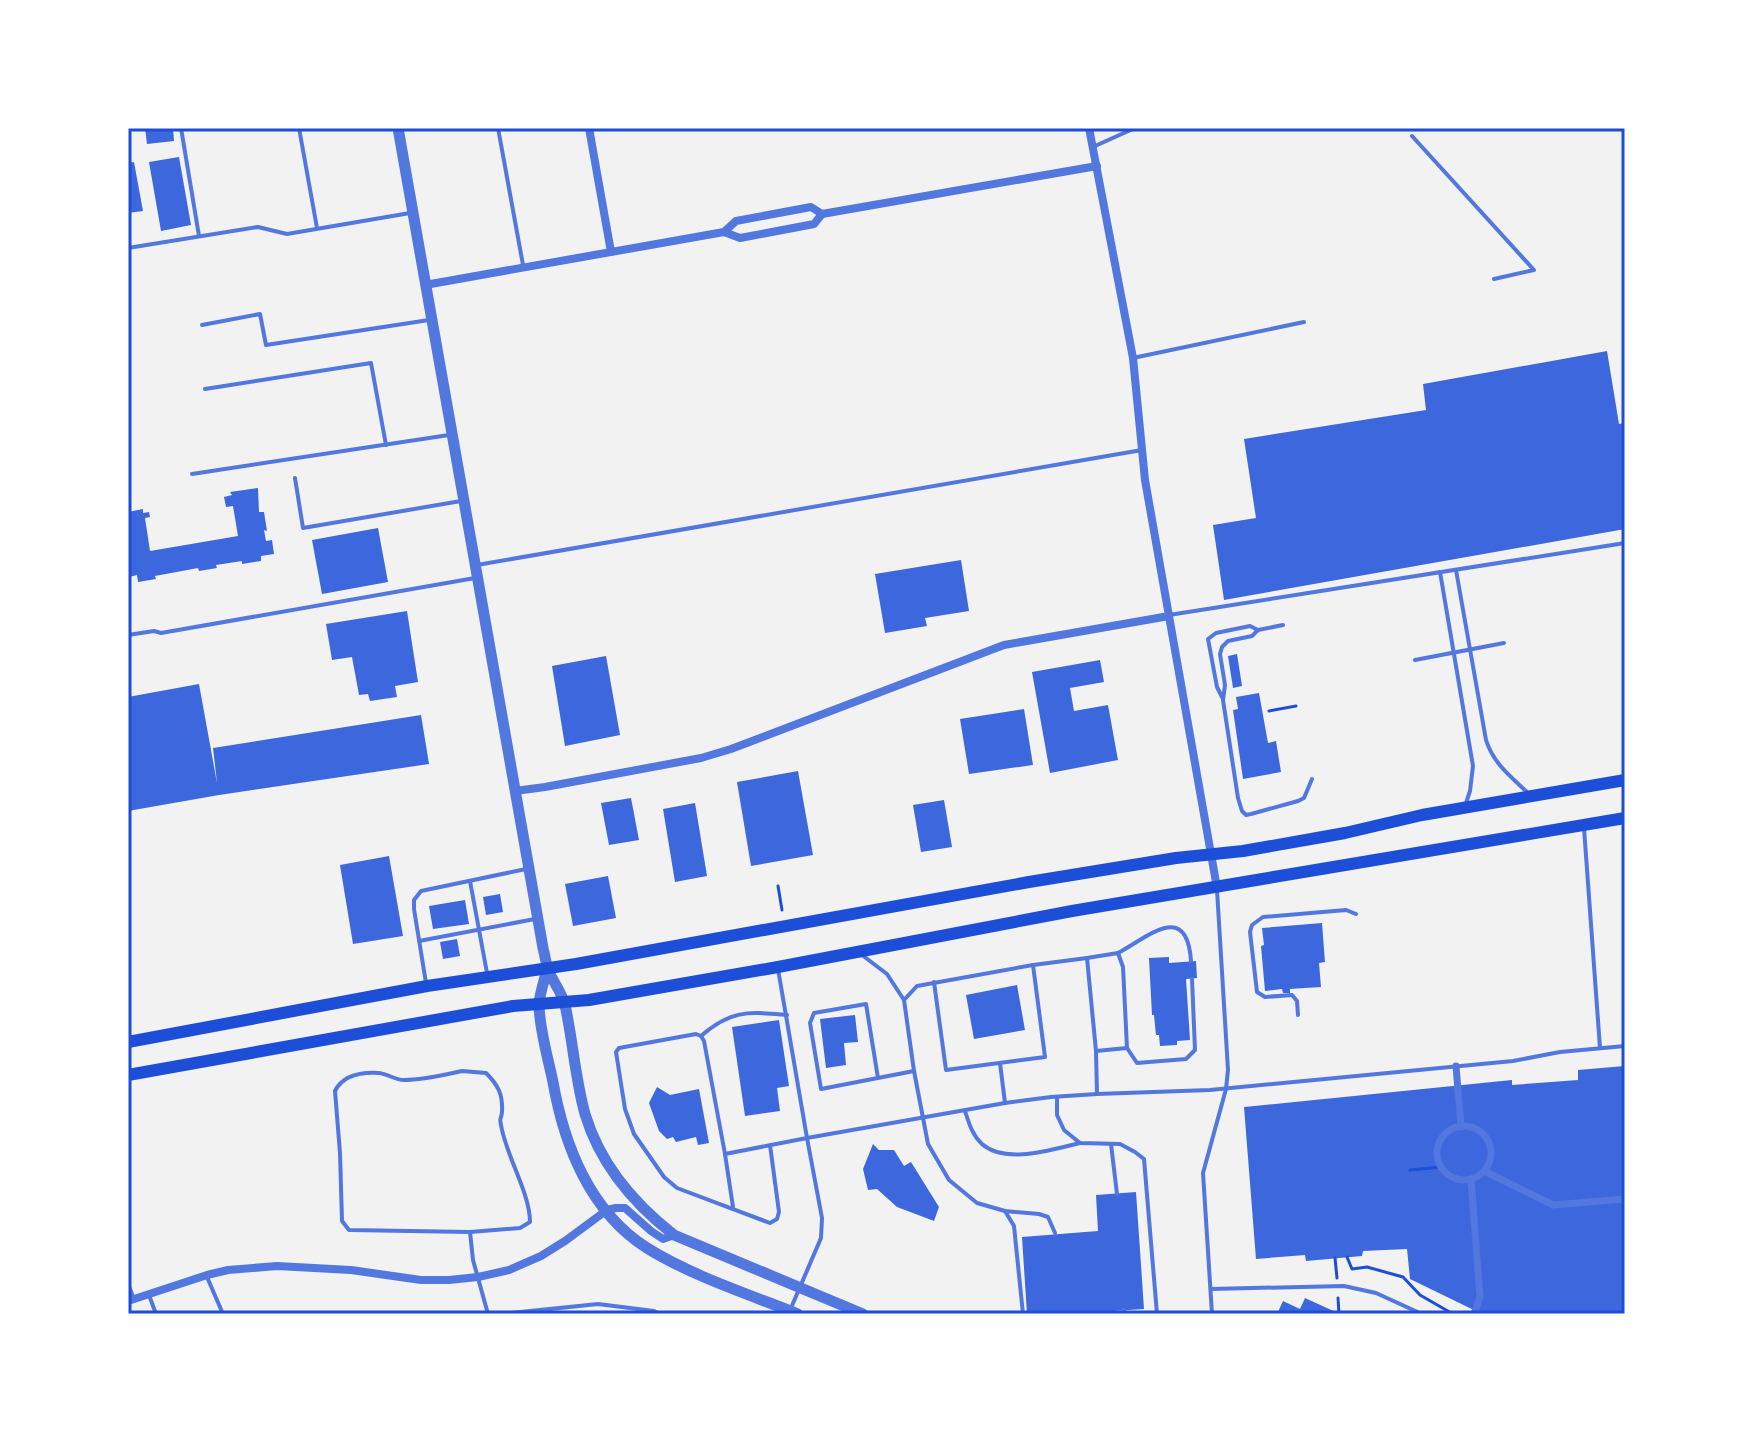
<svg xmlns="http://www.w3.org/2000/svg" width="1753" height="1442" viewBox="0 0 1753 1442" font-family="Arial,sans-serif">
	<rect width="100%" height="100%" fill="#f2f2f2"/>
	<g fill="#3d67dc">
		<path d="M145,128H173L174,141L147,144Z"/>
		<path d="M179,157L191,225L161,231L149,162Z"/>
		<path d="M134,162L143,211L128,213V163Z"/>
		<path d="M1607,351L1619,424L1625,423V529L1224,600L1213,525L1256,518L1244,439L1426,410L1423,384Z"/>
		<path d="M258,488L259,512H264L267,531L264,530L266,541L272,540L274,554L261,556V561L242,564V561L216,565L217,568L199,571L198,568L155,576L156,579L138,582L137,575L129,577L128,512L143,509V513L149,512L150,517L145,518L150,551L238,536L233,506L226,507L224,497L232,495L230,492Z"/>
		<path d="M378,528L388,582L322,594L312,540Z"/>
		<path d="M961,560L969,611L925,618L927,626L885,633L875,574Z"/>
		<path d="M407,611L418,682L395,686L397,697L370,701L368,694L359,695L352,657L332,660L326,624Z"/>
		<path d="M1237,654L1242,686L1233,688L1228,656Z"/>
		<path d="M606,656L620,735L565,746L552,666Z"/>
		<path d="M1100,660L1104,682L1070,688L1074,711L1108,705L1118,760L1050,773L1032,672Z"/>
		<path d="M199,684L217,783L213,748L421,715L429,764L219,795L128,811V697Z"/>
		<path d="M1259,693L1268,743L1276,741L1281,772L1243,779L1233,710L1238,709L1236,697Z"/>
		<path d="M1024,709L1033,765L969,774L960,719Z"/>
		<path d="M798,771L813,855L751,866L737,782Z"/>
		<path d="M631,798L639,840L609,845L601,803Z"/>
		<path d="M944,800L952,847L921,852L913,805Z"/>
		<path d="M695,803L707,876L675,882L663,809Z"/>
		<path d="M389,856L403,936L353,944L340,865Z"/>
		<path d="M608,876L616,918L573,926L565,884Z"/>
		<path d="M500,894L503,912L486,915L483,897Z"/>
		<path d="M465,900L469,924L433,929L429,906Z"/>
		<path d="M1322,923L1325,962L1319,963L1321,987L1290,989V993H1283L1282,989L1265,991L1261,946L1264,945L1262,928Z"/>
		<path d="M457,939L460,956L443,959L440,942Z"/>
		<path d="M1169,957V963L1196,961L1197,978L1186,979L1190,1040L1177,1041V1045L1160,1046L1159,1035H1156L1154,1015H1152L1149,958Z"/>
		<path d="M1017,985L1025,1030L974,1039L966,995Z"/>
		<path d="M855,1015L858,1042L844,1043L846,1065L826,1068L820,1019Z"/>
		<path d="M779,1020L789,1086L777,1088L780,1111L745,1116L732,1027Z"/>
		<path d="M1625,1066V1314H1482L1410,1279L1407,1249L1363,1251L1362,1256L1306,1261L1305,1255L1256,1259L1244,1107L1512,1080V1085L1578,1080V1070Z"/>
		<path d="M657,1087L670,1095L699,1089L709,1143L698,1145L696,1137L676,1142L673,1137L667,1139L659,1131L649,1103Z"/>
		<path d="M873,1144L879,1150H894L904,1166L911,1162L939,1207L934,1221L897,1207L877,1189L868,1190L863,1169Z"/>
		<path d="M1136,1192L1144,1309L1070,1314H1027L1022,1237L1098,1231L1096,1195Z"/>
		<path d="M1305,1298L1340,1314H1277L1283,1301L1300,1309Z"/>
	</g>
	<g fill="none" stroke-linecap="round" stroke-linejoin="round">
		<g stroke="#1d4ed8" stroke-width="3">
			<path d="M1269,711L1296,706"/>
			<path d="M778,886L782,910"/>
			<path d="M1410,1170L1441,1167"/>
			<path d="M1347,1257L1352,1269L1367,1267L1403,1277L1420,1295L1453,1314"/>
			<path d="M1335,1258L1337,1278"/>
			<path d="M1338,1298L1339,1314"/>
		</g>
		<g stroke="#5277de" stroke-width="4">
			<path d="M181,128L199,236"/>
			<path d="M299,128L317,228"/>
			<path d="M498,128L523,265"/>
			<path d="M1412,136L1534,270L1494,279"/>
			<path d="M1095,146L1135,128"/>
			<path d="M128,248L258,227L287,234L410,213"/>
			<path d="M202,325L260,314L266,345L429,320"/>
			<path d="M1133,358L1304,322"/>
			<path d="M205,389L371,363L386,445"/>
			<path d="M192,474L449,435"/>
			<path d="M295,478L303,528L461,501"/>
			<path d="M477,565L1142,450"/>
			<path d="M1456,570L1486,740C1494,765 1512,777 1530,795"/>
			<path d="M1440,572L1473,766L1470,791L1465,806"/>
			<path d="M1169,615L1625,543"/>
			<path d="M1283,625L1258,630L1252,636L1228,641L1222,647L1220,654L1225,685L1223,700L1238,798L1242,811L1246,815L1251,814L1298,801L1304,798L1312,779"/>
			<path d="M128,635L154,631L161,633L475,578"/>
			<path d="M1415,660L1504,643"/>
			<path d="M1222,697L1217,687L1208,639L1216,633L1250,626L1258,630"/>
			<path d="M1584,828L1600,1048"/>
			<path d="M470,881L487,973"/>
			<path d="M419,941L535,919"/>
			<path d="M1118,953C1148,937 1187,900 1191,961"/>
			<path d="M862,955L887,974L904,1000"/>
			<path d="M934,982L946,1070L1045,1057L1033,965"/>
			<path d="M426,983L414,909V900L421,891L526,869"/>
			<path d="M1298,1015L1297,1001L1292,995L1265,997L1257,992L1250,932L1252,925L1263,917L1346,910L1356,914"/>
			<path d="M701,1036C732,1009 749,1012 787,1015"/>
			<path d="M1096,1051L1127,1048"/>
			<path d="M1000,1063L1005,1103"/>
			<path d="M462,1071L486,1073C498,1085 503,1094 502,1112C501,1122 499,1116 501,1125C506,1156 530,1193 530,1222L520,1228L470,1232L349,1230L342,1221L340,1153L335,1091C343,1075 362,1072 379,1073C388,1074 395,1080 404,1080C423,1080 443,1075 462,1071Z"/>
			<path d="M878,1078L866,1004L814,1013L810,1023L821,1089L914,1071"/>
			<path d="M1097,1094L1096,1051L1087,958L1118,953L1123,967L1127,1048L1137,1063L1186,1059L1195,1050L1192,979"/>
			<path d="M1057,1097V1115L1064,1130L1080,1143L1120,1144L1135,1152L1144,1159L1157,1314"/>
			<path d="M965,1111C969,1123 972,1135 982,1144C1006,1165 1053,1149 1080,1143"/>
			<path d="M1111,1144L1117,1194"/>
			<path d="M770,1145L779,1212L777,1219L770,1223L677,1188L664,1177L634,1134L625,1109L616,1052L619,1048L696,1034L701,1036L704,1041L725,1154L807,1138L778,969"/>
			<path d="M725,1154L733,1207"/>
			<path d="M1005,1211L1014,1226L1023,1314"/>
			<path d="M470,1232L473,1260L488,1314"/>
			<path d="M1055,1233L1048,1217L1039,1214L1005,1211L977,1203L949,1180L928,1144L914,1071L904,1000L917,986L1033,965L1087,958"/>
			<path d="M207,1277L223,1314"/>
			<path d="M128,1284L134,1299"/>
			<path d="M1211,1289L1344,1286L1376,1293L1422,1314"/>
			<path d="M149,1295L156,1314"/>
			<path d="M791,1308L821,1238L822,1218L807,1138L1005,1103L1051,1097L1097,1094L1210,1090L1513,1061L1560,1052L1625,1046"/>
			<path d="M1124,1310L1125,1314"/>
			<path d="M502,1314L598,1304L654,1311L659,1314"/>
			<path d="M1212,1314L1203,1173L1226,1089L1228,1070L1217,890"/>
		</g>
		<g stroke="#5277de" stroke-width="7">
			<path d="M1456,1066L1461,1127"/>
			<circle cx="1464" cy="1153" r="27"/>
			<path d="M1484,1171L1553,1205L1625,1199"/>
			<path d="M1471,1179L1480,1297L1474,1314"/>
		</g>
		<g stroke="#5277de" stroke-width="8">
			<path d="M589,128L611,252"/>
			<path d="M1089,128L1133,358L1145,480L1217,888"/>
			<path d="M724,232L736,221L811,207L822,214L1097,166"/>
			<path d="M425,285L724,232L740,238L814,224L822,214"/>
			<path d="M515,791L545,787L701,758L731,749L1004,645L1169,616"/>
			<path d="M128,1301L207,1275L228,1270L277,1266L351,1270L421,1280H449L478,1277L509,1270L541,1256L565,1241L607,1210L616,1208H625L651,1231L663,1239L674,1235"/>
		</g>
		<g stroke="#5277de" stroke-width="11">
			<path d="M398,128L543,948C545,956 546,964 549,972C554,983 562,993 565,1005C573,1041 575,1078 585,1114C600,1164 633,1203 674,1235L863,1314"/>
			<path d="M547,968C545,979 540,992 539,1004C539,1028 548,1058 553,1082C564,1145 590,1212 647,1248C692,1276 748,1294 798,1314"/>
		</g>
		<g stroke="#1d4ed8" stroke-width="12">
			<path d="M128,1042L427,986L576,964L1029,882L1176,858L1243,851L1345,833L1422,815L1625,780"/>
			<path d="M128,1075L513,1006L589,1000L778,967L1072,911L1625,818"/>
		</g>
	</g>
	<rect width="1753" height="1442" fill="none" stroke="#ffffff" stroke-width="260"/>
	<rect x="130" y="130" width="1493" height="1182" fill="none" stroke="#1d4ed8" stroke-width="3"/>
</svg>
